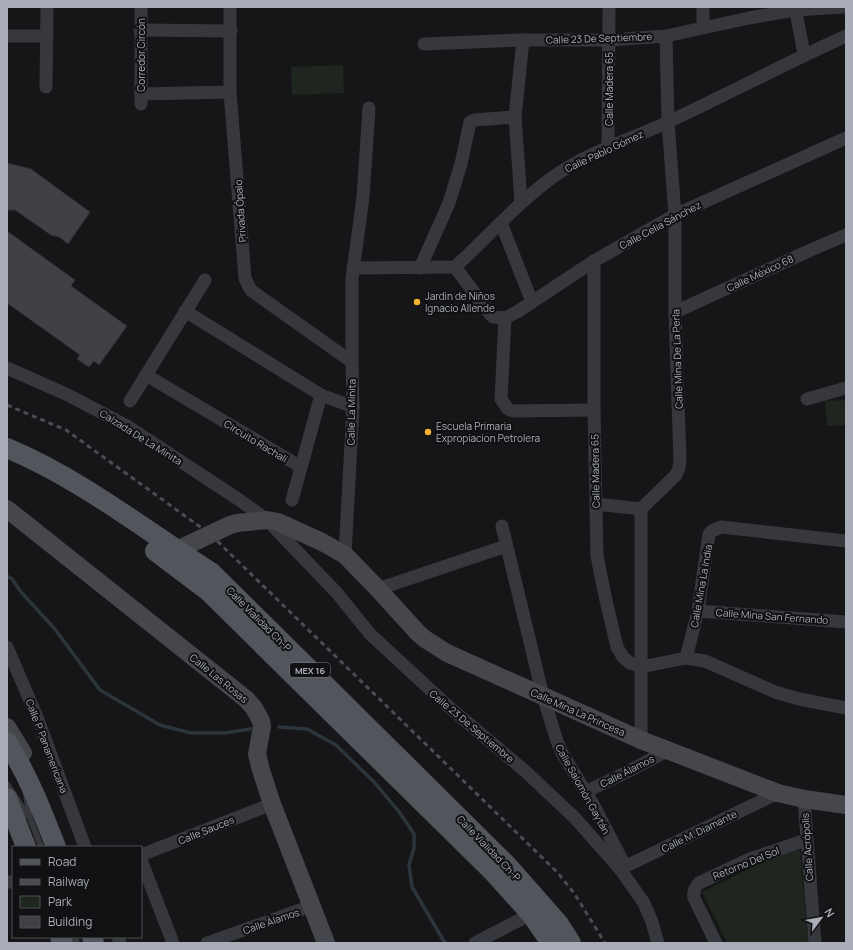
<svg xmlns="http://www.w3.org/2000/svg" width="853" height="950" viewBox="0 0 853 950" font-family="Manrope,sans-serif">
	<rect width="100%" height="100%" fill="#161618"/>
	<g fill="#1e261f">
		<path d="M343,65L344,93L292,95L291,67Z"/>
		<path d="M846,400V425L827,426L825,401Z"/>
		<path d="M800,850L808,942L804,943H727L702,892L778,855Z"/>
	</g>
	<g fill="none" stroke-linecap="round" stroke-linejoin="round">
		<g stroke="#2c353c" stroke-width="3.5">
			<path d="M7,576L12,579L21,592L54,628L100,690L160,725L191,733H225L250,729"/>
			<path d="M279,727L307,729L336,745L374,782L400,813L414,834V848L409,865L412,887L445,943"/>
		</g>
	</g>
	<g fill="#404145" stroke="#303034">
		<path d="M7,163L31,169L90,212L68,244L59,237L51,235L15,210H7Z"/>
		<path d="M7,231L75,280L71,286L127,326L99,365L94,361L89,367L77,359L80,355L7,303Z"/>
	</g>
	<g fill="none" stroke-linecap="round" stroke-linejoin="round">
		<g stroke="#37383d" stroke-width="6">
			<path d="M7,784L28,816"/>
			<path d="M26,794L30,818L41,847"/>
			<path d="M75,937L77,943"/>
		</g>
		<g stroke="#37383d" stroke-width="13">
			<path d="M230,7V92L245,278L249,287L252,291L352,362"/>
			<path d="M795,7L804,54"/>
			<path d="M703,27V7"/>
			<path d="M140,30L231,31"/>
			<path d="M7,36H47"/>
			<path d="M424,44L523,40H609L666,36L749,18L795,10L844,7"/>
			<path d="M46,87L47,7"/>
			<path d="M141,94L230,92"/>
			<path d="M141,104V7"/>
			<path d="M608,147L609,7"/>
			<path d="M521,202L515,117L523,40"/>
			<path d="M501,223L532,302"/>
			<path d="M594,261V410L597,556L605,596L617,647L623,657L630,663L641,667L686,658L705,661L775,692L799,699L846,708"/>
			<path d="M455,267L490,314L493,317L505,318L501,399L508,409L513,411L594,410"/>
			<path d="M353,268L455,267C488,237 517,203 553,177C588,152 630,140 668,122C728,94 786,63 846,36"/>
			<path d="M420,268L449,203L461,164L470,122L474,120L515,117"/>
			<path d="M185,311L321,395L353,407"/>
			<path d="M675,312L813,249L846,235"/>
			<path d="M505,318L517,312L594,261L675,215L846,138"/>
			<path d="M7,368L68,395L127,426L238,499L267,520L337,593L370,634L449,707L525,771L575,818L620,869L644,903L652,922L658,943"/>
			<path d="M146,375L301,467"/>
			<path d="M807,399L846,388"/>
			<path d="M130,401L205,280"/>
			<path d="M292,500L321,395"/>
			<path d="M596,504L641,509"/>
			<path d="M502,526L543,696L557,741L562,753L593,804L625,866"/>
			<path d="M345,555L353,407L352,362V279L363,197L369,108"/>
			<path d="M378,589L506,546"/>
			<path d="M698,611L846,622"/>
			<path d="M7,647L37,717L85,847"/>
			<path d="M686,658L698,611L709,534L712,531L721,527L846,541"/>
			<path d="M641,740V509L676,475L679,468L680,460L675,312V215L668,122L666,36"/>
			<path d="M585,792L623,774L669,750"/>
			<path d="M804,799L815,943"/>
			<path d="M141,855L272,804"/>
			<path d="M141,860L173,943"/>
			<path d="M620,869L778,793"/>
			<path d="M7,882H13"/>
			<path d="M118,937L120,943"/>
			<path d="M207,943L311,906"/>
			<path d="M475,943L537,911"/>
			<path d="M716,943L694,898C693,892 695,887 699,883L750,859L806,840"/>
		</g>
		<g stroke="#45474d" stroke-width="18">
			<path d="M7,509L246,699L254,708L261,721L262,726L257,754L261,770L272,804L326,943"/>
			<path d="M167,558L177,550L230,525L237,523L267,520L278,522L322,542L345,555L378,589L418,633L425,639L447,653L641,740L778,793L804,799L846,805"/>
			<path d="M7,727L23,753"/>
		</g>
		<g stroke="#53555c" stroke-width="20">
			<path d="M7,448C81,479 145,530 212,573L508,866L559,924L571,943"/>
			<path d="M155,551L208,591L494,873L531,914L551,943"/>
			<path d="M7,742C28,775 42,811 56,847"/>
			<path d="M7,798L26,847"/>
			<path d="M60,937L63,943"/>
			<path d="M92,937L94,943"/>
		</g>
		<path stroke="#4a4c52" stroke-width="3" stroke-dasharray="5 4" stroke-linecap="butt" d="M7,405L66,430L210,534L557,872L574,893L605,943"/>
	</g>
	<g fill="#f2b134" stroke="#111113" stroke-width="1.5">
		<circle cx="417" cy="302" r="4"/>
		<circle cx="428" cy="432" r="4"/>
	</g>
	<g text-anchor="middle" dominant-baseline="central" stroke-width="4" stroke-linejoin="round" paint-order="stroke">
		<rect fill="#111113" stroke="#7b7e86" stroke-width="1" x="290" y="663" width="40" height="14" rx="3"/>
		<g font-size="9" font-weight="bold" fill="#a8adb8">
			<text x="310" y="670">MEX 16</text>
		</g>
		<g font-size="10" fill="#a8adb8" stroke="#111113">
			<text transform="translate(599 38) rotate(-2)">Calle 23 De Septiembre</text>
			<text transform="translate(141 55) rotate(-90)">Corredor Circón</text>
			<text transform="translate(609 89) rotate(-90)">Calle Madera 65</text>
			<text transform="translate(604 151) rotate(-25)">Calle Pablo Gómez</text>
			<text transform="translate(240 211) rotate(-94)">Privada Ópalo</text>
			<text transform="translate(660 225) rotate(-28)">Calle Celia Sánchez</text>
			<text transform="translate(760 273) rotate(-25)">Calle México 68</text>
			<text transform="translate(677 359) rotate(-92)">Calle Mina De La Perla</text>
			<text transform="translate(351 412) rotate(-89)">Calle La Minita</text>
			<text transform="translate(141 437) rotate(32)">Calzada De La Minita</text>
			<text transform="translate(256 441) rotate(31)">Circuito Rachali</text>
			<text transform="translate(595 471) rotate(-91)">Calle Madera 65</text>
			<text transform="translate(701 586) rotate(-80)">Calle Mina La India</text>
			<text transform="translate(772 616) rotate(4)">Calle Mina San Fernando</text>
			<text transform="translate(259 619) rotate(45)">Calle Vialidad Ch-P</text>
			<text transform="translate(219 678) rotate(39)">Calle Las Rosas</text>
			<text transform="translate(578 712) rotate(24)">Calle Mina La Princesa</text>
			<text transform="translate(472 726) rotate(40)">Calle 23 De Septiembre</text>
			<text transform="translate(47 746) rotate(69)">Calle P. Panamericana</text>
			<text transform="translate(627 771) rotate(-27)">Calle Álamos</text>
			<text transform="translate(583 789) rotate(61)">Calle Salomón Gaytán</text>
			<text transform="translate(206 830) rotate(-22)">Calle Sauces</text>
			<text transform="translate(699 831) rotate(-26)">Calle M. Diamante</text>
			<text transform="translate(807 847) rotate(-94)">Calle Acrópolis</text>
			<text transform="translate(489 848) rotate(46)">Calle Vialidad Ch-P</text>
			<text transform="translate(746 863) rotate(-22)">Retorno Del Sol</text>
			<text transform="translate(271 921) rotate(-19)">Calle Álamos</text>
		</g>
		<g font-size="10" fill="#a8adb8" stroke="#111113" text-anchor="start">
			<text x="425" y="296">Jardin de Niños<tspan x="425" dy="12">Ignacio Allende</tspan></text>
			<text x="436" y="426">Escuela Primaria<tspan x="436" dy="12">Expropiacion Petrolera</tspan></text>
		</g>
	</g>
	<rect width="853" height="950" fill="none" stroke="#a8adb8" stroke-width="16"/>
	<rect x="12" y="846" width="130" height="92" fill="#111113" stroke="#4d4f55"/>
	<rect x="20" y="859" width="20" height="6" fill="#53555c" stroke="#4d4f55"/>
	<text x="48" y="866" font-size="12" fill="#a8adb8">Road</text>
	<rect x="20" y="879" width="20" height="6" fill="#4a4c52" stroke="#4d4f55"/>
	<text x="48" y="886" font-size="12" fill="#a8adb8">Railway</text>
	<rect x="20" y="896" width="20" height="12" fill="#1e261f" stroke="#4d4f55"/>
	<text x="48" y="906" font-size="12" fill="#a8adb8">Park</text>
	<rect x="20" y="916" width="20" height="12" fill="#404145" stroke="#4d4f55"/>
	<text x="48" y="926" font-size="12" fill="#a8adb8">Building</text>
	<g transform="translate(821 918) rotate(58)" stroke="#111113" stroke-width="3" paint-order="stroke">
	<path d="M0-3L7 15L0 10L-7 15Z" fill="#a8adb8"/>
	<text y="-6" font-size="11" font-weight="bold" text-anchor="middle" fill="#a8adb8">N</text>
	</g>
</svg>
